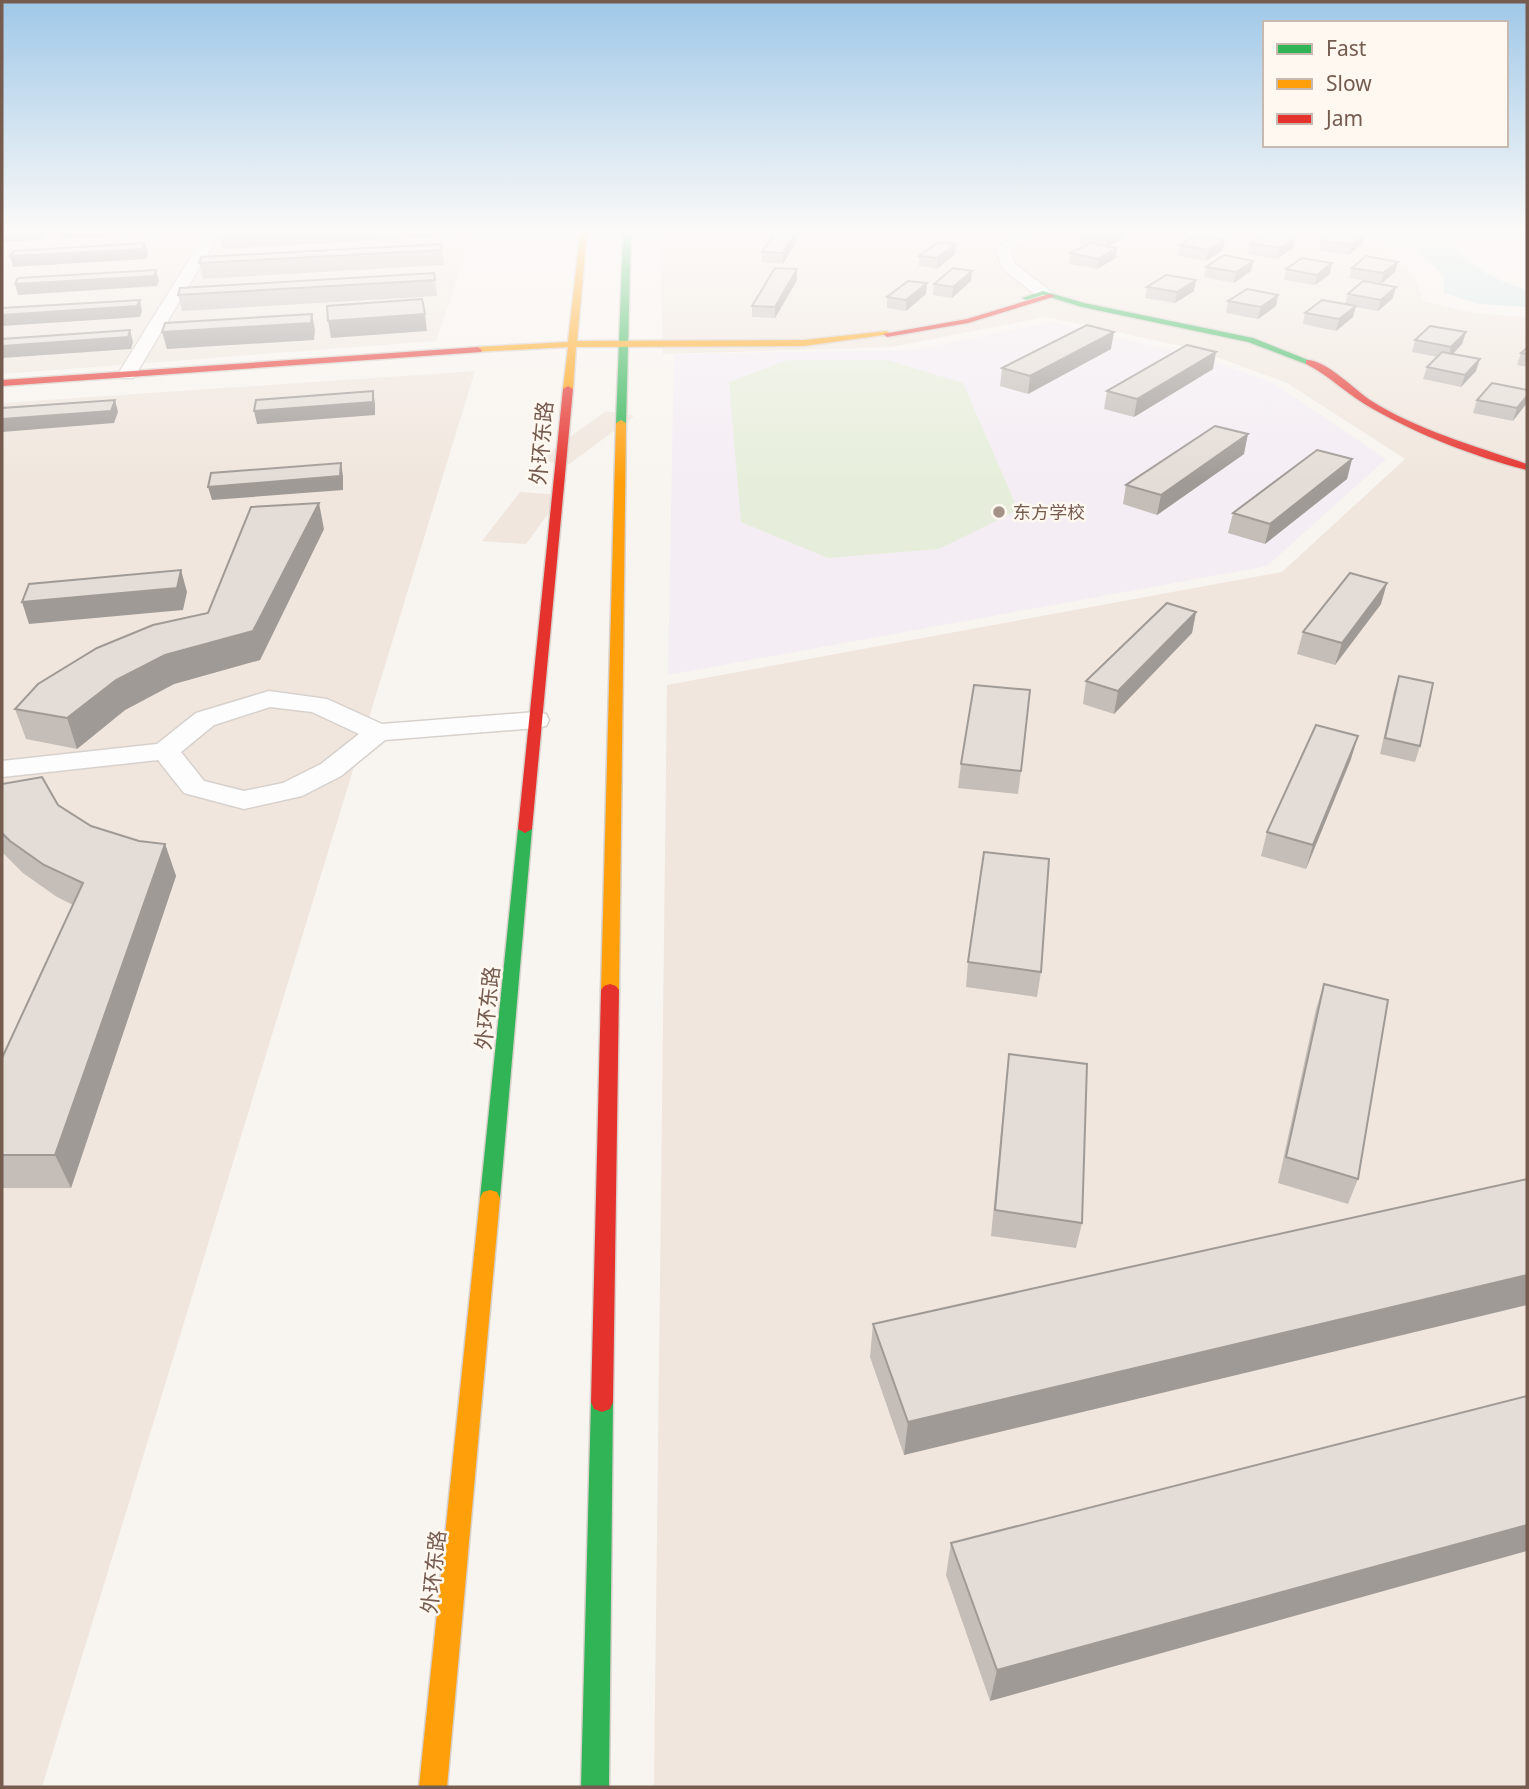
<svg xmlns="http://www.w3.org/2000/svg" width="1529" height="1789" viewBox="0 0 1529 1789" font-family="'Noto Sans','Noto Sans SC',sans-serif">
	<rect width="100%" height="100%" fill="#f8f4ef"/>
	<g fill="#f0e6dd">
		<path d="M2,233H473L436,341L2,374Z"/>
		<path d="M660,233H1332L1389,248L1413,275L1424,301L1474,313L1527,317V1787H654L667,685L1282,572L1405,459L1287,383L1195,349L1046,317L891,347L663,354Z"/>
		<path d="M475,371L42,1787H2V403Z"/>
		<path d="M606,411L634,416L568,465L538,460Z"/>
		<path d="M520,492L562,495L526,544L482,541Z"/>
	</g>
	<path fill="#f4edf4" d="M1051,322L1209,359L1277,385L1386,459L1267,566L668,675L674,354L914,350Z"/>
	<path fill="#e6eedb" d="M788,360H887L963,383L1018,510L939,549L828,558L741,522L729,382Z"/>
	<path fill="#d1e7e8" d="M1360,233H1452L1447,243C1474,268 1492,279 1527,290V307L1479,304L1444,293V276L1418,251Z"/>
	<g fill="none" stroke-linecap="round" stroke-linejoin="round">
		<defs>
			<g id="street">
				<path d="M206,233H220L136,374L133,378H121L118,374Z"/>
				<path d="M1017,233H1032L1011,251L1015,264L1049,290L1051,293L1049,296H1037L1003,269L996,250Z"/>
				<path d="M269,691L327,699L382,724L536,712L546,714L549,720L546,726L536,728L385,740L341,776L302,796L244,809L184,793L158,760L2,777V761L157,744L196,713ZM270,707L312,712L359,734L321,764L283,783L244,791L204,781L181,752L214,725Z"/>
			</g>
			<g id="fast">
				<path d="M623,233H631L626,423L621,426L616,423Z"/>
				<path d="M1043,291L1084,303L1253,338L1313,362L1306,364L1248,342L1082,307L1043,295L1026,300L1022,298Z"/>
				<path d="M525,825L532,829L500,1198L497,1204L490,1206L483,1204L480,1198L518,829Z"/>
				<path d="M602,1392L610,1395L613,1402L609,1787H581L591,1402L594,1395Z"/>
			</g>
			<g id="slow">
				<path d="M580,233H587L577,341L804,340L887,331L891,334L804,346L576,347L573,389L568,392L563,389L568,347L475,352L474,350L478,347L568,342Z"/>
				<path d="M621,420L626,423L619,990L616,994H604L601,990L616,423Z"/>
				<path d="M490,1190L497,1192L500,1198L447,1787H419L480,1198L483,1192Z"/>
			</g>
			<g id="jam">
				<path d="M1049,294L1056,296L968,323L887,337L883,334L967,319Z"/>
				<path d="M478,347L482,350L481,352L2,386V380Z"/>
				<path d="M1306,360C1325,359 1354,389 1370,400C1417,430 1475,446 1527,464V470C1475,457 1419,435 1373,409C1349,396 1330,376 1306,364Z"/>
				<path d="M568,386L573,389L532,829L525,833L518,829L563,389Z"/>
				<path d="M610,984L616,986L619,990L613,1402L610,1409L602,1412L594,1409L591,1402L601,990L604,986Z"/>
			</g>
		</defs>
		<use href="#street" stroke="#d7d1cd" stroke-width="3"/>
		<use href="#fast" stroke="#d8d0cb" stroke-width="3"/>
		<use href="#slow" stroke="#d8d0cb" stroke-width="3"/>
		<use href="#jam" stroke="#d8d0cb" stroke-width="3"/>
		<use href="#street" fill="#fefdfd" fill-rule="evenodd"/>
		<use href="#fast" fill="#30b455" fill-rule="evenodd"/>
		<use href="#slow" fill="#ff9f0a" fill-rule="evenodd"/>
		<use href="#jam" fill="#e5322d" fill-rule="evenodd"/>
	</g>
	<g fill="#c4bdb8">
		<path d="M219,233H450L451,236L222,249Z"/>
		<path d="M801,233L783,264L762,262V252Z"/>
		<path d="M1080,233L1124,238L1109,246L1116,258L1097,269L1069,264L1070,253L1086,245L1078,243Z"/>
		<path d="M1249,233H1282L1279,235L1295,238L1293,248L1277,259L1248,254L1250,243L1263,235Z"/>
		<path d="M1365,234L1362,244L1348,255L1318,250L1321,240Z"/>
		<path d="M441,244L444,265L203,279L199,263Z"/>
		<path d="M1179,245L1223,250L1206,261L1178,256Z"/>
		<path d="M955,254L937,269L919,266V256Z"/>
		<path d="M1253,261L1251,271L1234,283L1204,277L1206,267Z"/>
		<path d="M1398,262L1395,272L1381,284L1349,278L1352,268Z"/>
		<path d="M1332,263L1330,274L1315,285L1284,280L1286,269Z"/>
		<path d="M972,271L971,281L952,298L933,295L934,284Z"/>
		<path d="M434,273L437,296L182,311L178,295Z"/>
		<path d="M797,280L775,318L752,317V306Z"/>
		<path d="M1147,287L1194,291L1175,303L1145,298Z"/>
		<path d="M926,294L906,311L887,308V297Z"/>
		<path d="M1348,294L1393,298L1378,311L1355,307L1353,317L1336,331L1303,324L1305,313L1345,304Z"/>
		<path d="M1278,295L1276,306L1258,319L1226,313L1228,301Z"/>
		<path d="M1466,332L1462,344L1453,354L1476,371L1461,387L1423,379L1427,367L1438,357L1412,352L1415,340Z"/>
		<path d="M1527,348V367L1517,365L1521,353Z"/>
		<path d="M1111,349L1028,394L1000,386L1002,368Z"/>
		<path d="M1213,369L1134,417L1104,409L1107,391Z"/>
		<path d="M1527,390L1513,421L1473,413L1477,400Z"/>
		<path d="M1244,454L1157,515L1123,504L1126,485Z"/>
		<path d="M1352,459L1347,479L1265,544L1228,533L1233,513Z"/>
		<path d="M324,529L260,660L174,684L125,710L77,749L26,739L15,709L208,613Z"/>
		<path d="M1381,604L1335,665L1297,654L1303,632Z"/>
		<path d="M1196,612L1192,633L1114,714L1083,704L1086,681Z"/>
		<path d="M1399,676L1420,746L1415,762L1380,754L1394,691Z"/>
		<path d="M1351,759L1306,869L1261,856L1267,832Z"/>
		<path d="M961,764L1021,771L1018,794L958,788Z"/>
		<path d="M2,784L58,805L91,826L139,841L165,844L176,876L71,1188H2V1058L73,905L57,897L23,873L2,852Z"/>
		<path d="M968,962L1041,972L1037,997L966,987Z"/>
		<path d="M1324,984L1358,1179L1348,1204L1278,1183L1316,1009Z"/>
		<path d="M1009,1054L1082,1223L1076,1248L991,1236L1006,1079Z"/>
		<path d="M1527,1179L904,1455L870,1357L873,1324Z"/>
		<path d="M1527,1396L990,1701L946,1575L951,1543Z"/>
	</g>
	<g fill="#a09a96">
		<path d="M2,233H45V235L42,240L2,242Z"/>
		<path d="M57,233H180L59,239Z"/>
		<path d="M795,233H801L783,264V253Z"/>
		<path d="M1117,233H1125L1124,238L1105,248L1107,238Z"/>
		<path d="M1365,234L1362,244L1348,255L1351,245Z"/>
		<path d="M1295,238L1293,248L1277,259L1280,248Z"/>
		<path d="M1225,240L1223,250L1206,261L1208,250Z"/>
		<path d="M145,243L148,254L146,259L13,267L10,256Z"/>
		<path d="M956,244L955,254L937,269V258Z"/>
		<path d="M1117,248L1116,258L1097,269L1098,259Z"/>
		<path d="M1253,261L1251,271L1234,283L1236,272Z"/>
		<path d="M1398,262L1395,272L1381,284L1383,273Z"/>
		<path d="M1332,263L1330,274L1315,285L1317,275Z"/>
		<path d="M797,269V280L775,318V307Z"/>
		<path d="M156,270L159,281L157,286L18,295L15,284Z"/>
		<path d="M972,271L971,281L952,298L953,287Z"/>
		<path d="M1196,280L1194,291L1175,303L1177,292Z"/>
		<path d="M927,283L926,294L906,311V300Z"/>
		<path d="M1396,287L1393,298L1378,311L1381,300Z"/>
		<path d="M1278,295L1276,306L1258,319L1261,307Z"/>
		<path d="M140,300L142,311L140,317L2,326V315Z"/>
		<path d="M1356,306L1353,317L1336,331L1339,319Z"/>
		<path d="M312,314L315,330L314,340L167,349L162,332Z"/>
		<path d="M425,314L427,331L331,338L328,321Z"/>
		<path d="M130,330L133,342L131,349L2,358V346Z"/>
		<path d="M1114,332L1111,349L1028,394L1030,376Z"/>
		<path d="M1466,332L1462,344L1448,359L1451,347Z"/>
		<path d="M1216,352L1213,369L1134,417L1137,399Z"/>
		<path d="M1480,359L1476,371L1461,387L1465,375Z"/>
		<path d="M373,391L375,404V415L257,424L254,411Z"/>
		<path d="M1527,396V403L1513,421L1517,408Z"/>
		<path d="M115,400L118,412L114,423L2,432V419Z"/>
		<path d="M1248,434L1244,454L1157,515L1161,495Z"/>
		<path d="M1352,459L1347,479L1265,544L1270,524Z"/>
		<path d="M341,463L343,476V490L212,500L208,487Z"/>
		<path d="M319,503L324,529L260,660L174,684L125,710L77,749L67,718L116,680L165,655Z"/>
		<path d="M181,570L187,592L183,610L29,624L22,602Z"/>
		<path d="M1387,583L1381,604L1335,665L1342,643Z"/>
		<path d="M1196,612L1192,633L1114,714L1118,691Z"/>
		<path d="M1358,736L1351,759L1306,869L1313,845Z"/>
		<path d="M165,844L176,876L71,1188L55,1155Z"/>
		<path d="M1527,1275V1305L904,1455L908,1422Z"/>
		<path d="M1527,1525V1551L990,1701L997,1670Z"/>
	</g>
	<g fill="#e4dcd6" stroke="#a09a96" stroke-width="2">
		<path d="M775,233H795L783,253L762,252Z"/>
		<path d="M1080,233H1117L1107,238Z"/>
		<path d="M1266,233L1295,238L1280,248L1250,243Z"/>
		<path d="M1331,233H1355L1365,234L1351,245L1321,240Z"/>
		<path d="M1197,235L1225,240L1208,250L1179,245Z"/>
		<path d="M938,242L956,244L937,258L919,256Z"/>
		<path d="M145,243L143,249L10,256L14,251Z"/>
		<path d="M1090,243L1117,248L1098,259L1070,253Z"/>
		<path d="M441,244L442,250L199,263L201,257Z"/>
		<path d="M1224,255L1253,261L1236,272L1206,267Z"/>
		<path d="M1366,256L1398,262L1383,273L1352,268Z"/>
		<path d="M1302,258L1332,263L1317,275L1286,269Z"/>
		<path d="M775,268L797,269L775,307L752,306Z"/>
		<path d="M953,268L972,271L953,287L934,284Z"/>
		<path d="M156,270L154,276L15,284L18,278Z"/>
		<path d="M434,273L435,280L178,295L180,288Z"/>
		<path d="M1166,275L1196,280L1177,292L1147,287Z"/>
		<path d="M908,281L927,283L906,300L887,297Z"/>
		<path d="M1363,281L1396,287L1381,300L1348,294Z"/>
		<path d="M1247,289L1278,295L1261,307L1228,301Z"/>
		<path d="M422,299L425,314L328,321L327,306Z"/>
		<path d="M140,300L137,306L2,315V308Z"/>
		<path d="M1322,300L1356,306L1339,319L1305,313Z"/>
		<path d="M312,314L311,323L162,332L165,323Z"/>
		<path d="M1087,325L1114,332L1030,376L1002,368Z"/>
		<path d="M1430,326L1466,332L1451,347L1415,340Z"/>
		<path d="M130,330L128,337L2,346V339Z"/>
		<path d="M1187,345L1216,352L1137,399L1107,391Z"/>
		<path d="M1527,348V354L1521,353Z"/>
		<path d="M1442,352L1480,359L1465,375L1427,367Z"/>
		<path d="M1492,383L1527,390V396L1517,408L1477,400Z"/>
		<path d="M373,391V402L254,411L256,400Z"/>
		<path d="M115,400L111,411L2,419V408Z"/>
		<path d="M1215,426L1248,434L1161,495L1126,485Z"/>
		<path d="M1317,450L1352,459L1270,524L1233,513Z"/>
		<path d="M341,463L340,476L208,487L211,473Z"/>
		<path d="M319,503L253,631L165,655L116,680L67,718L15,709L38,684L97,648L153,625L208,613L251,507Z"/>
		<path d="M181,570L177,588L22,602L29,584Z"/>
		<path d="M1350,573L1387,583L1342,643L1303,632Z"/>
		<path d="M1167,603L1196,612L1118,691L1086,681Z"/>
		<path d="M1399,676L1433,683L1420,746L1385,738Z"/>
		<path d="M974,685L1030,690L1021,771L961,764Z"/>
		<path d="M1316,725L1358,736L1313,845L1267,832Z"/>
		<path d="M42,777L58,805L91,826L139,841L165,844L55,1155H2V1058L83,883L44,865L10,841L2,833V784Z"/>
		<path d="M984,852L1049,859L1041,972L968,962Z"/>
		<path d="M1324,984L1388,1000L1358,1179L1286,1157Z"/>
		<path d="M1009,1054L1087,1064L1082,1223L995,1210Z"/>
		<path d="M1527,1179V1275L908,1422L873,1324Z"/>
		<path d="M1527,1396V1525L997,1670L951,1543Z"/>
	</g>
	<linearGradient id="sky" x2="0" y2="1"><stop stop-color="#9fc8e8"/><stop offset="0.48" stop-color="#fcfaf8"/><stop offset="1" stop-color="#fcfaf8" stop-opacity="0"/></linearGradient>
	<rect width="1529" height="483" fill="url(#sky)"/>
	<circle fill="#a49187" stroke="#fef8f1" stroke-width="2.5" cx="999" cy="512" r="7"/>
	<g text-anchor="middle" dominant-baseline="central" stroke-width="5" stroke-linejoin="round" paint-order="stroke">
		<g font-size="18" fill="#765b4f" stroke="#fef8f1" text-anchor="start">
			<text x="1013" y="512">东方学校</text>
		</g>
		<g font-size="21" fill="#765b4f" stroke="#fef8f1">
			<text transform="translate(541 443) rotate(-85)">外环东路</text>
			<text transform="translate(487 1008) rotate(-84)">外环东路</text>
			<text transform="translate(433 1572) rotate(-84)">外环东路</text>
		</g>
	</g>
	<rect width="1529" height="1789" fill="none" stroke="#765b4f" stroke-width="7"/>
	<rect x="1263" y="21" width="245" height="126" fill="#fef8f1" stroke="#c8b9b0" stroke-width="2"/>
	<rect x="1277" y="44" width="35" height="10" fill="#30b455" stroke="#c8b9b0" stroke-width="2"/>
	<text x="1326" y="56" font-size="21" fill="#765b4f">Fast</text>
	<rect x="1277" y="79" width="35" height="10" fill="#ff9f0a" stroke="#c8b9b0" stroke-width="2"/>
	<text x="1326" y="91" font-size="21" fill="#765b4f">Slow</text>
	<rect x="1277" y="114" width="35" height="10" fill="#e5322d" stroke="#c8b9b0" stroke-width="2"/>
	<text x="1326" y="126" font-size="21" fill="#765b4f">Jam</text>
</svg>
